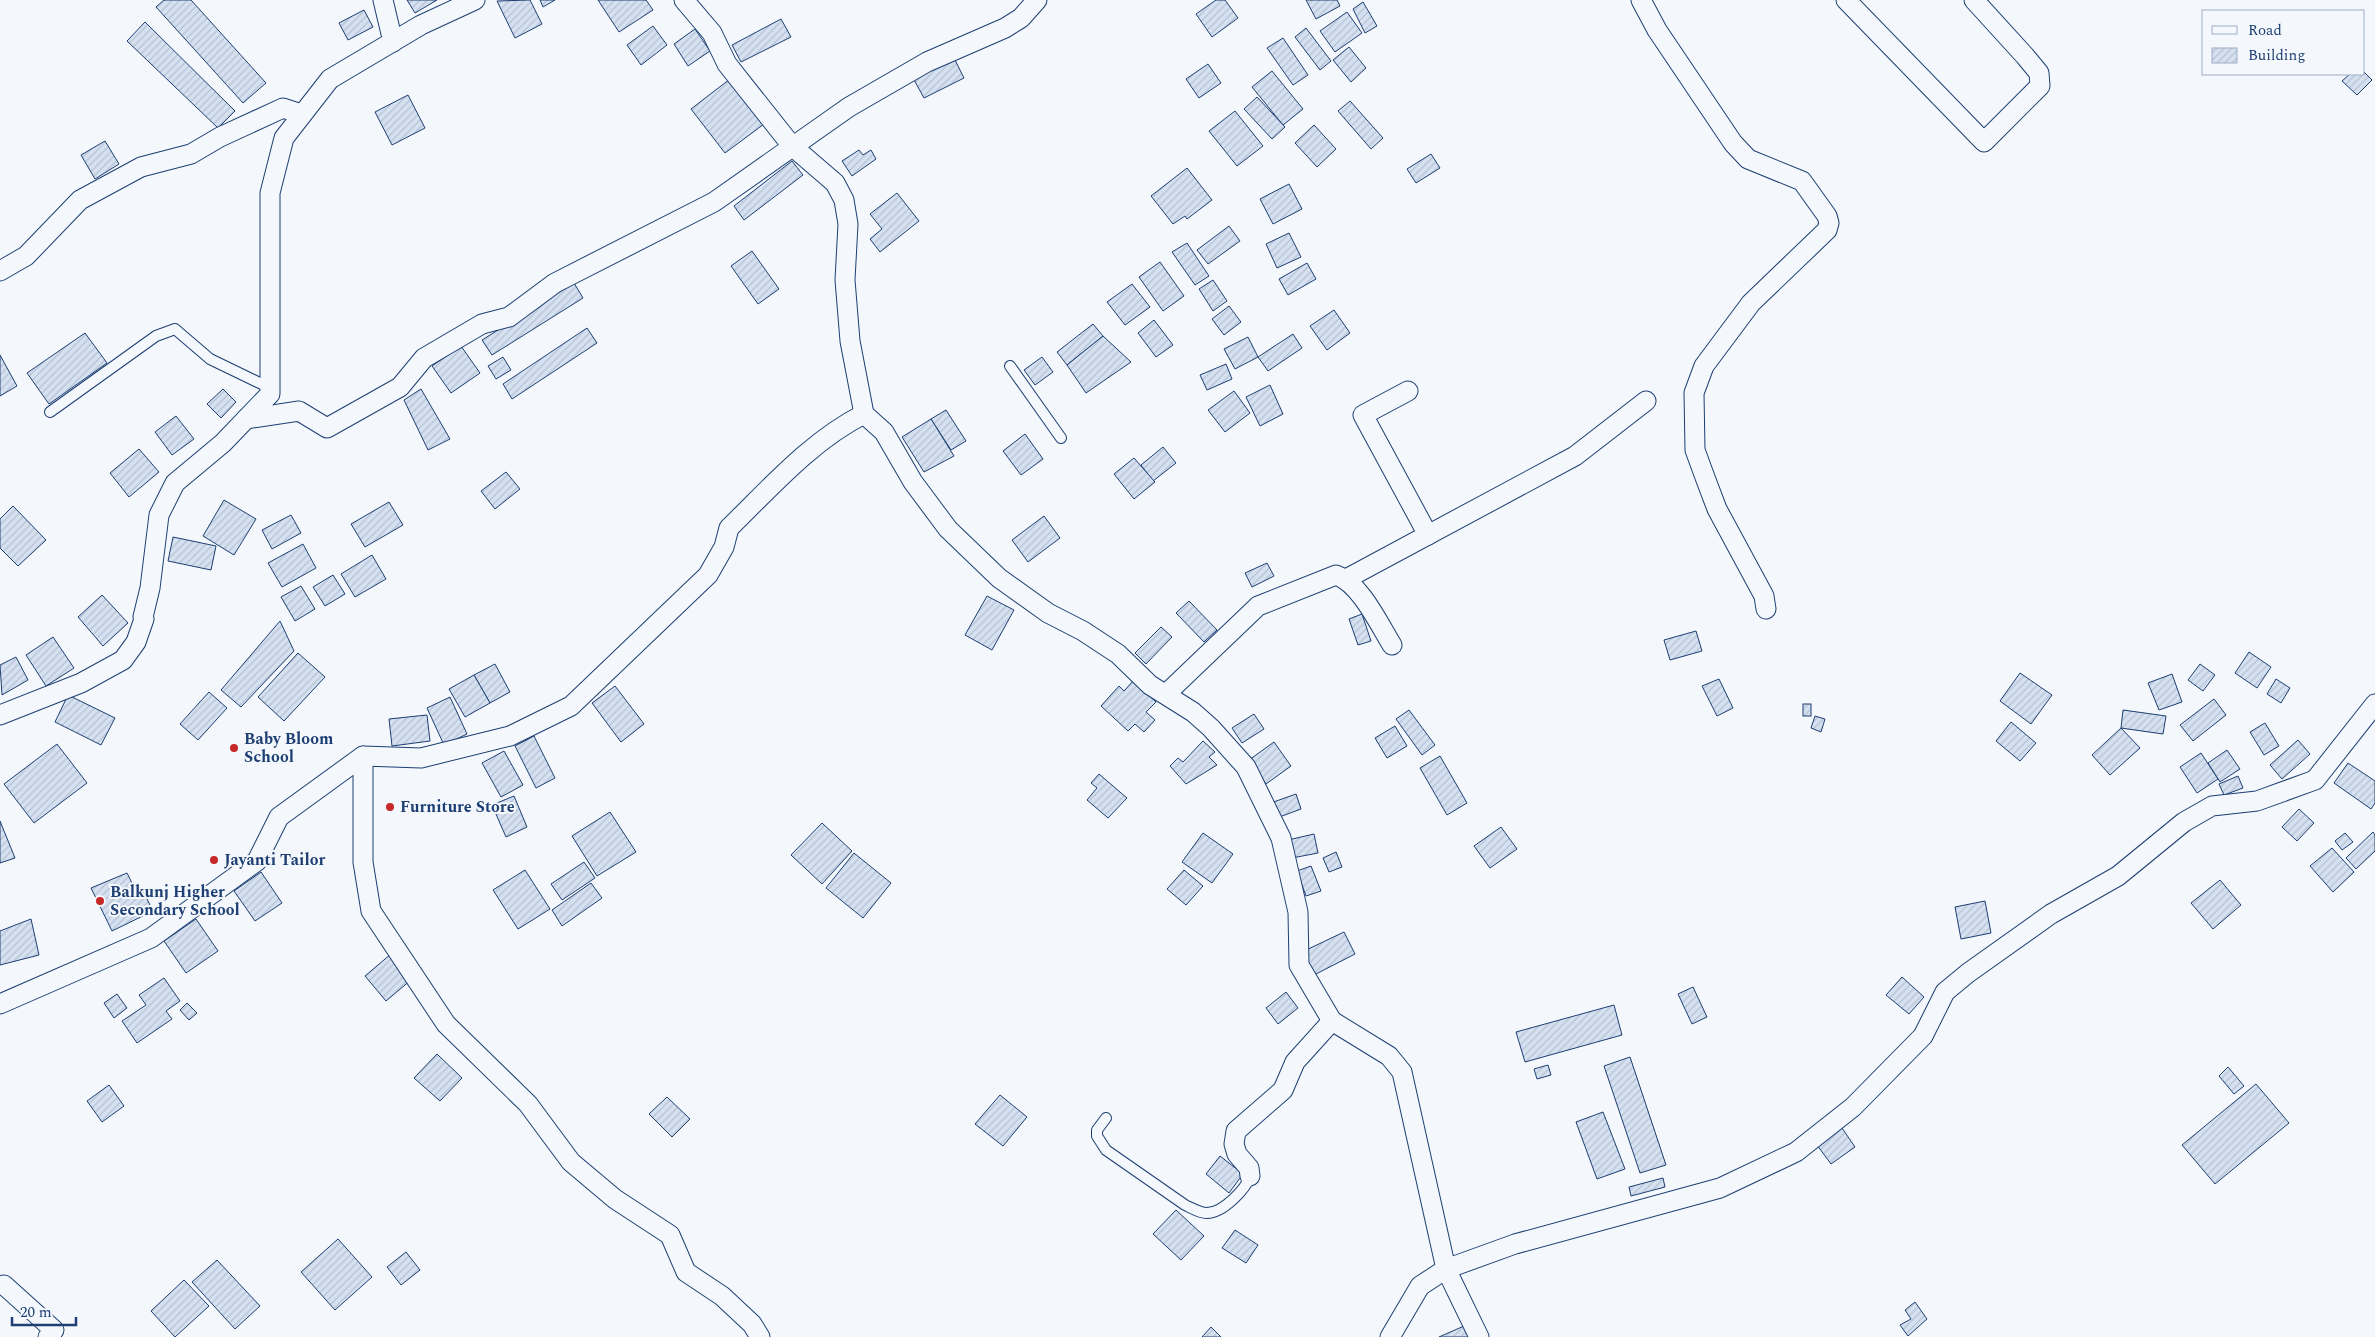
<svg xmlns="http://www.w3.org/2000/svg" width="2375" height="1337" viewBox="0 0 2375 1337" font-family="Spectral,serif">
	<defs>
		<pattern id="building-hatch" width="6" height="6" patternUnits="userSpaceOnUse" patternTransform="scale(1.25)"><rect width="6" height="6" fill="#d5e0f0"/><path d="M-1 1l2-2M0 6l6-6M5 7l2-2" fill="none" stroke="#b6c1d1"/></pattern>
	</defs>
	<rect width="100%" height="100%" fill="#f4f7fb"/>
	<g fill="url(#building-hatch)" stroke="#1d3f73">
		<path d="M164,0H191L266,83L243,103L156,7Z"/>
		<path d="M407,0H437L415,13Z"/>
		<path d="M530,0L542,24L515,38L497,1Z"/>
		<path d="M540,0H555L543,7Z"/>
		<path d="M598,0H646L653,10L619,32Z"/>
		<path d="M1216,0H1225L1238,18L1212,37L1196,14Z"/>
		<path d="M1306,0H1337L1340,6L1316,19Z"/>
		<path d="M1363,2L1377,26L1365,33L1353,9Z"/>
		<path d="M364,10L373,27L348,40L339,23Z"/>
		<path d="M1347,12L1362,33L1335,52L1320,31Z"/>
		<path d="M781,19L791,37L741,62L732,45Z"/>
		<path d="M145,22L235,111L218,128L127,41Z"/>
		<path d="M653,26L667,45L641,65L627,45Z"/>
		<path d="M1306,28L1331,61L1320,70L1295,37Z"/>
		<path d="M695,29L710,51L688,66L674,44Z"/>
		<path d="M1283,38L1308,75L1293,85L1267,48Z"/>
		<path d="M1349,47L1366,68L1351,82L1333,60Z"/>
		<path d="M954,58L964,78L924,98L913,78Z"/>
		<path d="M1208,64L1221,83L1199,98L1186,79Z"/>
		<path d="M1272,71L1303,109L1283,125L1252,87Z"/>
		<path d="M2364,72L2372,80L2357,95L2342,81L2350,74H2364Z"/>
		<path d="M730,79L764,124L725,153L691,109Z"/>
		<path d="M408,95L425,128L392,145L375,112Z"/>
		<path d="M1257,97L1285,127L1272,139L1244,109Z"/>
		<path d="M1350,101L1383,138L1371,149L1338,111Z"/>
		<path d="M1235,111L1263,146L1237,166L1209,131Z"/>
		<path d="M1314,125L1336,149L1317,167L1295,143Z"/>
		<path d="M105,141L119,164L95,179L81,155Z"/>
		<path d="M859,150L863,155L871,150L876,159L852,176L842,161Z"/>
		<path d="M1431,154L1440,168L1416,183L1407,169Z"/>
		<path d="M792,161L803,175L744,220L734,206Z"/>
		<path d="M1187,168L1212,200L1187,219L1185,216L1173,224L1151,196Z"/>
		<path d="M1289,184L1302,209L1273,224L1260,199Z"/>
		<path d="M897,193L919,221L880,252L870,239L882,229L870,214Z"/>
		<path d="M1229,226L1240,241L1208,264L1197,250Z"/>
		<path d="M1289,233L1301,257L1277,268L1266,244Z"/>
		<path d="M1187,243L1209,276L1195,285L1172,252Z"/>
		<path d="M752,251L779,289L758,304L731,266Z"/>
		<path d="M1160,262L1184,296L1163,311L1139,277Z"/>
		<path d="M1307,263L1316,279L1288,295L1279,279Z"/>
		<path d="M1213,280L1227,301L1213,311L1199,289Z"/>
		<path d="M574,283L583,298L492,355L482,340Z"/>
		<path d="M1132,284L1150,307L1125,325L1107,302Z"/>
		<path d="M1229,306L1241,322L1224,335L1212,319Z"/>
		<path d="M1334,310L1350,333L1327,350L1310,326Z"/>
		<path d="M1154,320L1173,345L1156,357L1138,333Z"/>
		<path d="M1093,324L1103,336L1067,365L1057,352Z"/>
		<path d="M587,328L597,343L512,399L503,384Z"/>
		<path d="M85,333L107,363L49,404L27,373Z"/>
		<path d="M1293,334L1302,348L1268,371L1258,357Z"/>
		<path d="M1103,336L1131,362L1086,393L1067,365Z"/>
		<path d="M1248,337L1258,357L1235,369L1224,349Z"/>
		<path d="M461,346L480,373L451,393L432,366Z"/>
		<path d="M0,355L17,386L0,396Z"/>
		<path d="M503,357L511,370L496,379L488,366Z"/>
		<path d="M1042,357L1053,372L1035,385L1024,370Z"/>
		<path d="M1226,364L1232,379L1207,390L1200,375Z"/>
		<path d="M1270,385L1283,414L1260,426L1246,397Z"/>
		<path d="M223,389L236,402L221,418L207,404Z"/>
		<path d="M421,389L450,439L428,450L404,400Z"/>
		<path d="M1234,391L1250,413L1225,432L1208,410Z"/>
		<path d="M946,410L966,441L951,450L931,419Z"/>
		<path d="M176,416L194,439L172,455L155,432Z"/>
		<path d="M931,419L954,456L924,472L902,437Z"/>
		<path d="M1025,434L1043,459L1021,475L1003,451Z"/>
		<path d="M1163,447L1176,463L1153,481L1141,465Z"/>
		<path d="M139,449L159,472L129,497L110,473Z"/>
		<path d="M1134,458L1155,482L1134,499L1114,474Z"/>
		<path d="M506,472L520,489L495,509L481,491Z"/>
		<path d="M224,500L256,519L234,555L203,536Z"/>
		<path d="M389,502L403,525L365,547L351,524Z"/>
		<path d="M13,506L46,540L18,566L0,548V519Z"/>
		<path d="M291,515L301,533L272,549L262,530Z"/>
		<path d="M1044,516L1060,538L1028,562L1012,540Z"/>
		<path d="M173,537L216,546L211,570L168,561Z"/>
		<path d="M303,544L316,568L282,587L268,563Z"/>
		<path d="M372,555L386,579L355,597L341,574Z"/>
		<path d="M1267,563L1274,576L1252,587L1245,573Z"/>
		<path d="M333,575L345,594L325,606L313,587Z"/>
		<path d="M301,586L315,609L295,621L281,597Z"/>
		<path d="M102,595L128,623L103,646L78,617Z"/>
		<path d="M987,596L1014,610L992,650L965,635Z"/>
		<path d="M1189,601L1217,630L1204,642L1176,613Z"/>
		<path d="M1362,614L1371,641L1358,645L1349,619Z"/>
		<path d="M280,621L294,651L241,707L221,690Z"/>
		<path d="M1161,627L1172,637L1146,664L1135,653Z"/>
		<path d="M1696,631L1702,651L1670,660L1664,640Z"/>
		<path d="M53,637L74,668L46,686L26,655Z"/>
		<path d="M2249,652L2271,667L2257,688L2235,673Z"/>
		<path d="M298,653L325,677L284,721L258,697Z"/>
		<path d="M16,657L28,680L2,695L0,665Z"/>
		<path d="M495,664L510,692L490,703L474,675Z"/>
		<path d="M2200,664L2215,675L2203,691L2188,680Z"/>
		<path d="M2020,673L2052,695L2031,724L2000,701Z"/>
		<path d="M2172,674L2182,702L2159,710L2148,683Z"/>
		<path d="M474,675L490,703L465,717L449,689Z"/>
		<path d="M1719,679L1733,708L1717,716L1702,686Z"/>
		<path d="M2276,679L2290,688L2281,703L2267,694Z"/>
		<path d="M1133,681L1156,702L1146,712L1155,720L1144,732L1135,724L1128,731L1101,706L1119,686L1124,691Z"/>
		<path d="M615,686L644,724L621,742L592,703Z"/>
		<path d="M209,692L227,708L198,740L180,724Z"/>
		<path d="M68,695L115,718L101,745L55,722Z"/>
		<path d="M450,697L467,734L444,745L427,708Z"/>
		<path d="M2214,699L2226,715L2193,741L2180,725Z"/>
		<rect x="1803" y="704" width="8" height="12"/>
		<path d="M1409,710L1435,745L1422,755L1396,719Z"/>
		<path d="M2123,710L2166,716L2163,734L2121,728Z"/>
		<path d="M1254,714L1264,729L1242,743L1232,728Z"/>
		<path d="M427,715L430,741L392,746L389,719Z"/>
		<path d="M1815,716L1825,719L1821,732L1811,728Z"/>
		<path d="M2011,722L2036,743L2020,761L1996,741Z"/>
		<path d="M2265,723L2279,746L2264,755L2250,732Z"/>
		<path d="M1395,726L1407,746L1387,758L1375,738Z"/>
		<path d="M2121,728L2140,748L2110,775L2092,755Z"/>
		<path d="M534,736L555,778L536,788L515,746Z"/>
		<path d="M2298,740L2310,754L2282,779L2270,765Z"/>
		<path d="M1203,741L1215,752L1209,757L1217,765L1186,784L1170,766L1178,758L1183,762Z"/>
		<path d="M1274,742L1291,766L1266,784L1249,760Z"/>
		<path d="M57,744L87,783L34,823L4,784Z"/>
		<path d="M2227,750L2240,769L2220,782L2208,763Z"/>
		<path d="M504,751L523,785L501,797L482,763Z"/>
		<path d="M2201,753L2218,779L2197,793L2180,767Z"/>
		<path d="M1440,756L1467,803L1447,815L1420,768Z"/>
		<path d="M2348,763L2375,781V803L2371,809L2334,783Z"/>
		<path d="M1099,774L1127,798L1108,818L1087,800L1097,788L1091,783Z"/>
		<path d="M2238,776L2243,788L2224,795L2219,784Z"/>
		<path d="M1296,794L1301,809L1274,819L1268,804Z"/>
		<path d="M514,796L527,827L506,837L492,805Z"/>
		<path d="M2299,809L2314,823L2297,841L2282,827Z"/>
		<path d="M610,812L636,852L597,876L572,836Z"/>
		<path d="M0,821L15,858L0,863Z"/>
		<path d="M822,823L852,851L822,884L791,855Z"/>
		<path d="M1501,827L1517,849L1490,868L1474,846Z"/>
		<path d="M2373,832L2375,835V851L2356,869L2346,858Z"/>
		<path d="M1203,833L1233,854L1212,883L1182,862Z"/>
		<path d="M2345,833L2353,842L2342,850L2335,841Z"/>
		<path d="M1314,834L1318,853L1292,858L1288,840Z"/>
		<path d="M2332,848L2354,872L2333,892L2310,866Z"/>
		<path d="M1336,852L1342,867L1329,872L1323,858Z"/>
		<path d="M854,853L891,883L863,918L826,888Z"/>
		<path d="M584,862L595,878L562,900L551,884Z"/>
		<path d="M1311,866L1321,891L1306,896L1297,871Z"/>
		<path d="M525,870L550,909L518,929L493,890Z"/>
		<path d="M1184,870L1203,886L1186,905L1167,889Z"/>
		<path d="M261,872L282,903L255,921L234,891Z"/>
		<path d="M127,873L137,893L143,891L153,911L112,931L91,888Z"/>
		<path d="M2220,880L2241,905L2213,929L2191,903Z"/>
		<path d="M591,883L602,898L562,926L552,910Z"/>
		<path d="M1985,901L1991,933L1961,939L1955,907Z"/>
		<path d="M31,919L39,955L0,965V931Z"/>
		<path d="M196,919L218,951L186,973L164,941Z"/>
		<path d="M1344,932L1355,954L1314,975L1302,952Z"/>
		<path d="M391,954L412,979L386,1001L365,976Z"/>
		<path d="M1902,977L1924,997L1909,1014L1886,995Z"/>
		<path d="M164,978L180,1001L166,1011L172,1019L137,1043L122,1021L146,1005L139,995Z"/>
		<path d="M1693,987L1707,1017L1692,1024L1678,994Z"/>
		<path d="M1286,992L1298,1008L1278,1024L1266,1008Z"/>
		<path d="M117,994L127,1008L114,1018L104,1003Z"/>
		<path d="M187,1003L197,1013L189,1020L180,1010Z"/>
		<path d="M1614,1005L1622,1035L1525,1062L1516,1032Z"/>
		<path d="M437,1054L462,1078L440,1101L414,1078Z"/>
		<path d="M1630,1057L1666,1165L1640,1173L1604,1066Z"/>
		<path d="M1548,1065L1551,1075L1537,1079L1534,1069Z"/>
		<path d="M2228,1067L2244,1086L2234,1094L2219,1076Z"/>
		<path d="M2256,1084L2289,1123L2215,1184L2182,1145Z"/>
		<path d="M109,1085L124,1106L102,1122L87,1101Z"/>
		<path d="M1000,1095L1027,1117L1003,1146L975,1124Z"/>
		<path d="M667,1097L690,1119L672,1137L649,1114Z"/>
		<path d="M1603,1112L1625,1169L1597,1179L1576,1122Z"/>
		<path d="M1842,1128L1855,1147L1831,1164L1817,1145Z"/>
		<path d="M1220,1156L1243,1174L1229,1193L1206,1174Z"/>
		<path d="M1663,1178L1665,1187L1631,1196L1629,1187Z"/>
		<path d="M1176,1210L1204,1236L1181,1260L1153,1234Z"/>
		<path d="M1235,1230L1258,1245L1246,1263L1222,1248Z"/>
		<path d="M338,1239L372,1277L335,1310L301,1272Z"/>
		<path d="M406,1252L420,1270L401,1285L387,1267Z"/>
		<path d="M217,1260L260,1306L235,1329L192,1282Z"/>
		<path d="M184,1280L209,1306L175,1337L151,1311Z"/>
		<path d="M1915,1302L1927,1319L1908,1336L1900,1325L1911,1319L1905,1310Z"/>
		<path d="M1464,1326L1469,1337H1439Z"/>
		<path d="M1211,1327L1221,1337H1202Z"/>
	</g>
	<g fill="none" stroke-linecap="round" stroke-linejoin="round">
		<defs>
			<g id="lane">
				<path d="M1010,366L1061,438"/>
				<path d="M50,412L156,336L175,329L210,359L270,388"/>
				<path d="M1106,1118L1097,1130V1136L1106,1150L1185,1205C1192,1208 1199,1213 1207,1213C1223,1213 1246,1189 1250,1176"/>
			</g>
			<g id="street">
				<path d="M383,0L393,42"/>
				<path d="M684,0L712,33L727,64L792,146L835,183L844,200L848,224L845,280L850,341L864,414L884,432L913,482L948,529L999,578L1048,613L1083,631L1118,654L1150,685L1193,712L1211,728L1246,767L1281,838L1298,912L1299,965L1332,1021L1389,1056L1402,1072L1446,1269L1479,1337"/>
				<path d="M1641,0L1657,30L1733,143L1748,159L1802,181L1827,216L1829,223L1827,230L1751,303L1704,366L1694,393L1695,450L1706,480L1717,509L1764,596L1766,609"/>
				<path d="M1846,0L1984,142L2040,86L2039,73L2025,56L1974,0"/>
				<path d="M0,271L26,256L80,200L141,167L191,154L220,137L283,108L301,114"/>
				<path d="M1408,391L1363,415L1428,535"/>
				<path d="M246,419L299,411L327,428L400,387L424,358L482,324L509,317L555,283L714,202L849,107L927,62L1005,28L1021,18L1037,0"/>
				<path d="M1346,579L1575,456L1646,401"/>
				<path d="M1166,694L1258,606L1336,575C1360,583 1379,624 1392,645"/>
				<path d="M0,715L81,683L123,660L136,642L144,619L143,617L150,588L159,515L175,483L223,443L270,394V193L284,138L330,79L421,25L475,0"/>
				<path d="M363,756V862L371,911L446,1024L528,1104L571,1162L615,1199L670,1235L686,1272L722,1296L752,1324L760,1337"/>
				<path d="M0,1004L151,938L257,861L279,817L363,756L421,758L510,736L571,706L708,575L724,547L729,528C771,487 811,441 864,414"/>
				<path d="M1250,1176L1249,1168L1237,1154L1234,1144L1236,1131L1283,1090L1295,1062L1332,1021"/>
				<path d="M4,1285L54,1330L48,1337"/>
				<path d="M1390,1337L1420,1286L1446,1269L1515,1244L1720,1188L1796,1152L1853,1107L1923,1036L1945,992L1968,973L2051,914L2118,876L2184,822L2212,806L2257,801L2315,780L2375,704"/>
			</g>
		</defs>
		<use href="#lane" stroke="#1d3f73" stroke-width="12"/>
		<use href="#street" stroke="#1d3f73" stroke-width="21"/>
		<use href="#lane" stroke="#f4f7fb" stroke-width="10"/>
		<use href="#street" stroke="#f4f7fb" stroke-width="19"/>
	</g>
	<g fill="#c62828" stroke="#f4f7fb" stroke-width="2">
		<circle cx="234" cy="748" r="5"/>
		<circle cx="390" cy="807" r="5"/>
		<circle cx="214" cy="860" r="5"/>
		<circle cx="100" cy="901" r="5"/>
	</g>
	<g text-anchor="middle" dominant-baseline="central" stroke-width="4" stroke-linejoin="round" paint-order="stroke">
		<g font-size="16" font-weight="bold" fill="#1d3f73" stroke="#f4f7fb" text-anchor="start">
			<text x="244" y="739">Baby Bloom<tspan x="244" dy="18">School</tspan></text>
			<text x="400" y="807">Furniture Store</text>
			<text x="224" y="860">Jayanti Tailor</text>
			<text x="110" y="892">Balkunj Higher<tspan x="110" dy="18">Secondary School</tspan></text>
		</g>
	</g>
	<rect x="2202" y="10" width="162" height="65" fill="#f4f7fb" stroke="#9eadc5"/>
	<rect x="2212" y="26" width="25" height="8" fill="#f4f7fb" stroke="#9eadc5"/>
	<text x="2248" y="35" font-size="15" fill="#1d3f73">Road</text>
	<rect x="2212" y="48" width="25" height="15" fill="url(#building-hatch)" stroke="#9eadc5"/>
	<text x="2248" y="60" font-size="15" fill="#1d3f73">Building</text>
	<path d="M12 1317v8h64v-8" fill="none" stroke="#1d3f73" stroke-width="2.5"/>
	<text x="20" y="1317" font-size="15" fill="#1d3f73" stroke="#f4f7fb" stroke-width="4" paint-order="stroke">20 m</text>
</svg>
